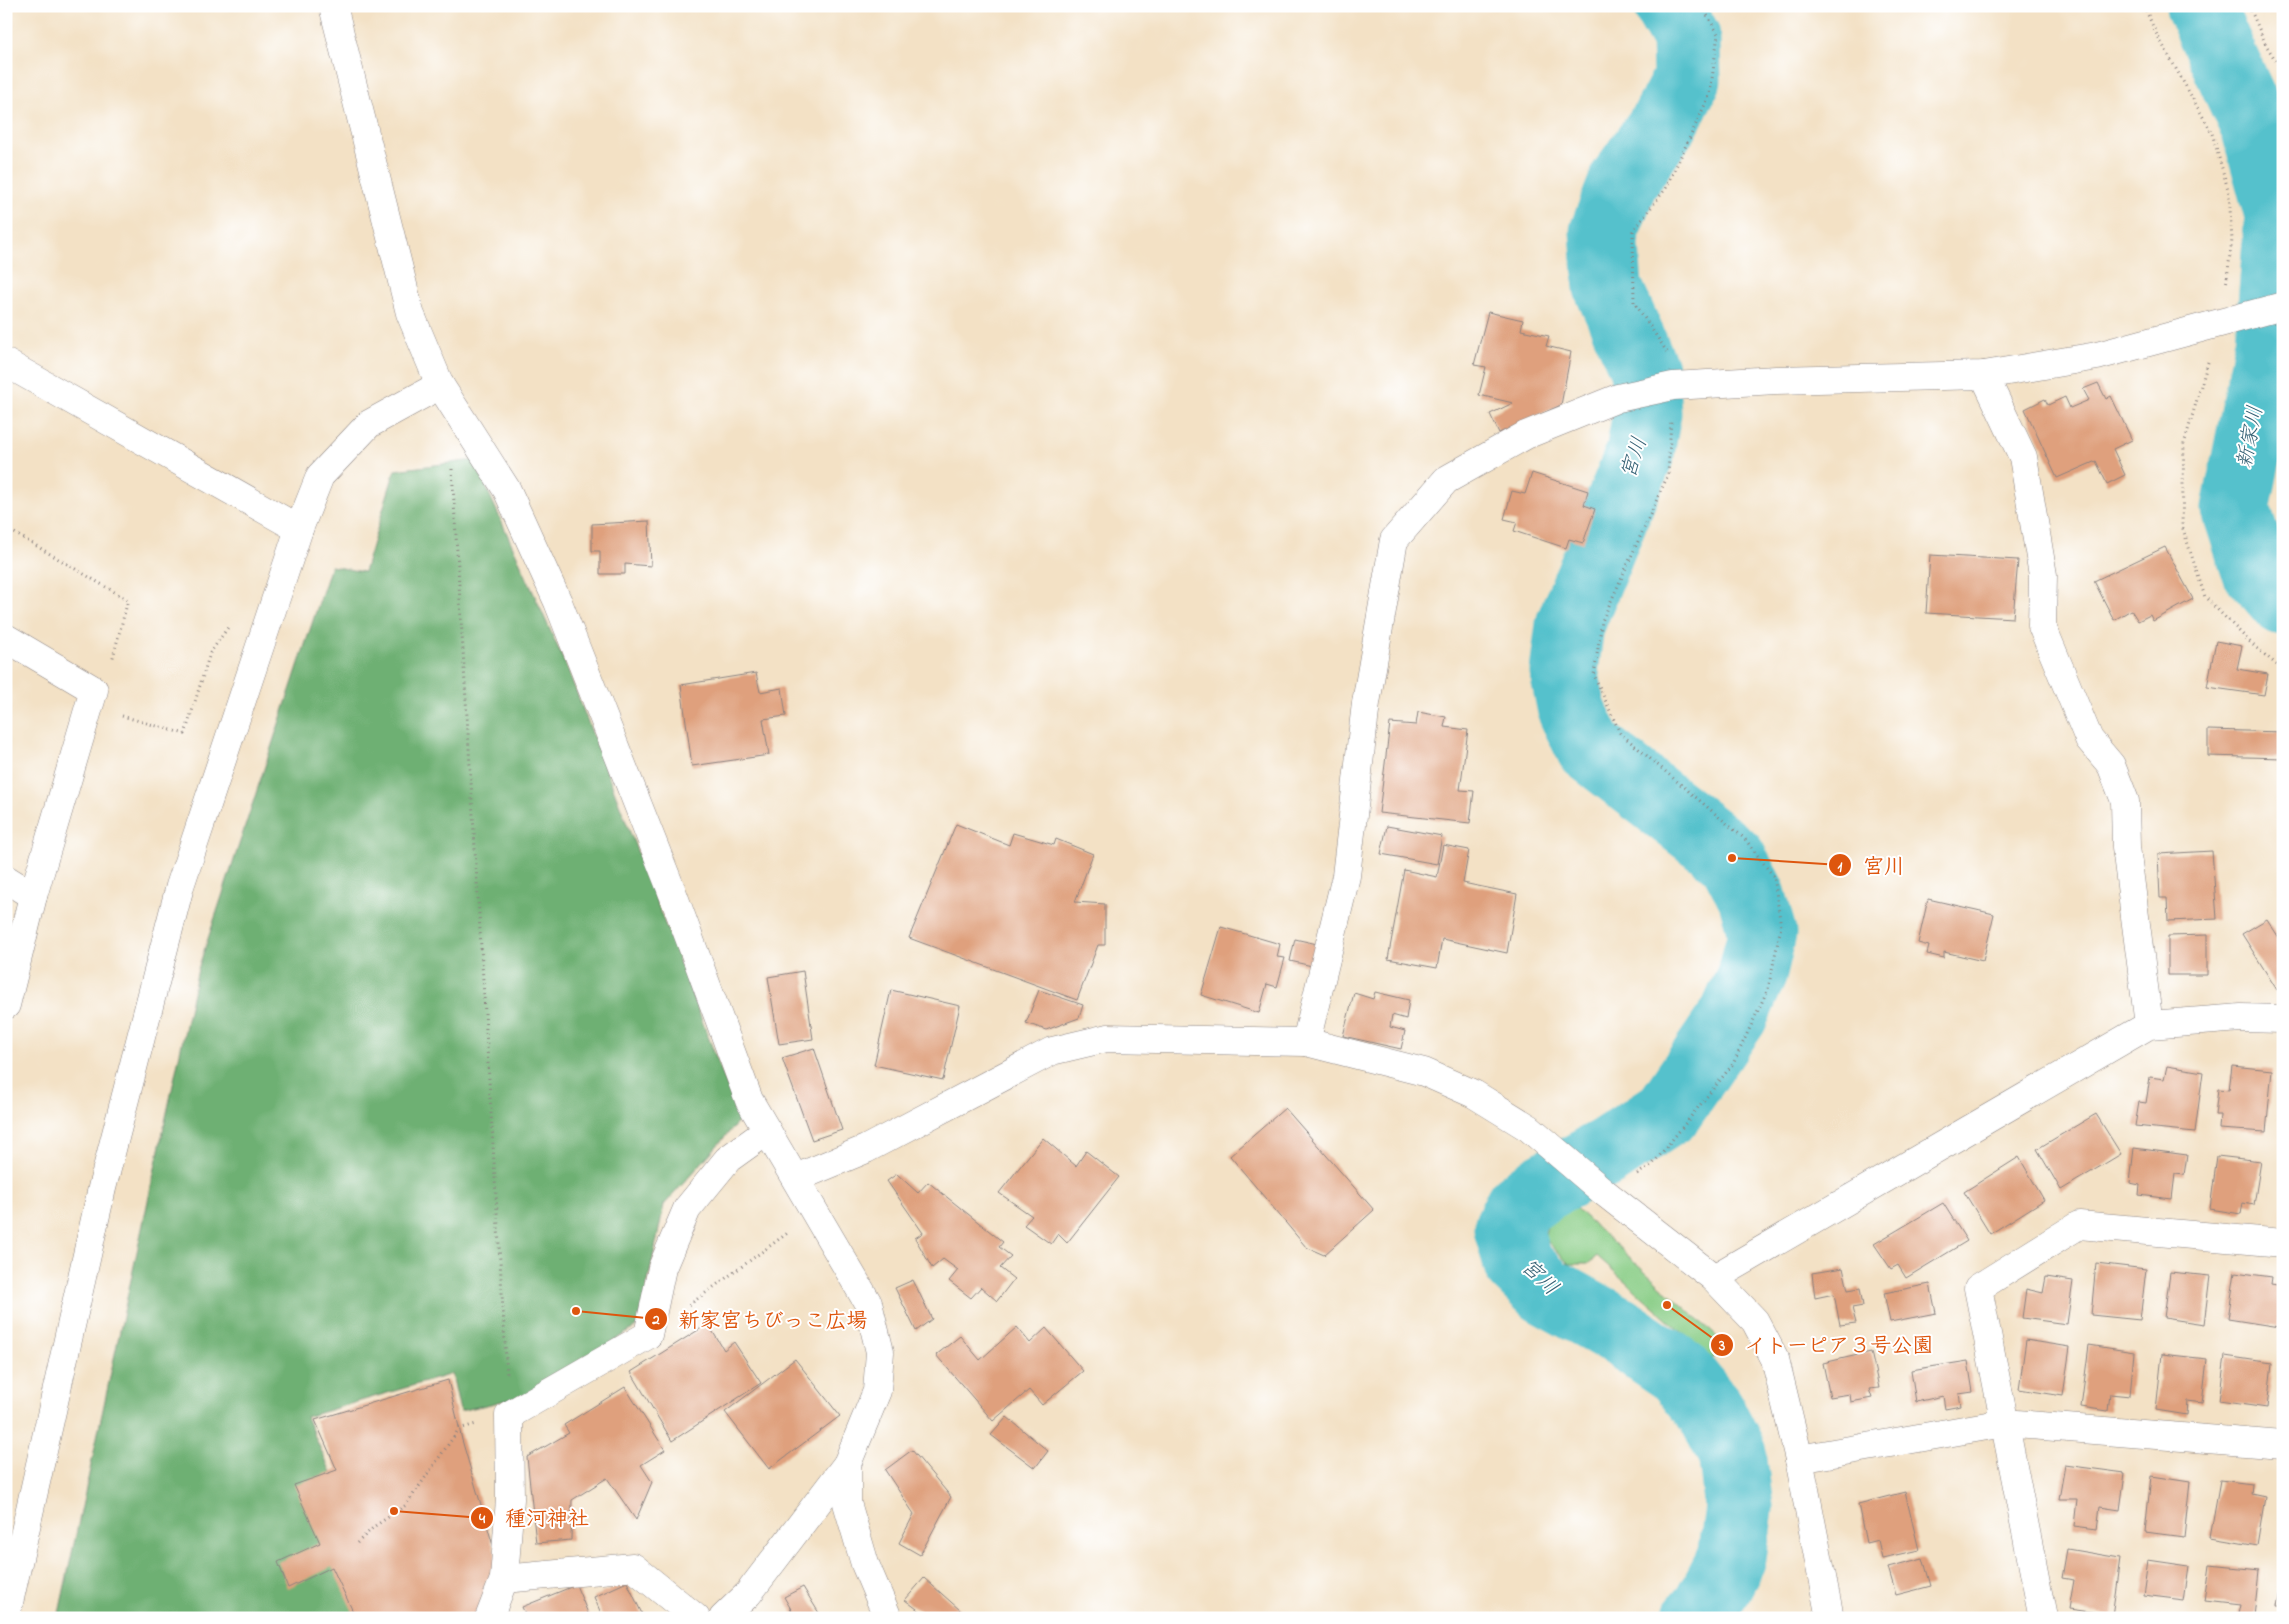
<svg xmlns="http://www.w3.org/2000/svg" width="2289" height="1624" viewBox="0 0 2289 1624" font-family="'Indie Flower','Klee One',sans-serif">
	<rect width="100%" height="100%" fill="#fff"/>
	<filter id="ink" filterUnits="userSpaceOnUse"><feTurbulence type="fractalNoise" baseFrequency=".02" numOctaves="2"/><feDisplacementMap in="SourceGraphic" scale="10" xChannelSelector="R" yChannelSelector="G"/><feConvolveMatrix kernelMatrix="1 2 1 2 8 2 1 2 1" color-interpolation-filters="sRGB"/></filter>
	<filter id="wash" filterUnits="userSpaceOnUse"><feTurbulence type="fractalNoise" baseFrequency=".0096" numOctaves="4" result="noise"/><feDisplacementMap in="SourceGraphic" scale="20" xChannelSelector="R" yChannelSelector="G"/><feGaussianBlur stdDeviation="1.12" result="paint"/><feColorMatrix in="noise" values="0 0 0 0 0 0 0 0 0 0 0 0 0 0 0 0 0 1.4 0 .05"/><feComposite in="paint" operator="in"/></filter>
	<g filter="url(#wash)">
		<rect width="100%" height="100%" fill="#f3e1c5"/>
		<path fill="#89cd86" stroke="#567860" d="M1568,1201L1726,1345L1712,1359L1597,1256L1588,1264H1569L1544,1238L1548,1222Z"/>
		<path fill="#6eb073" stroke="#486957" d="M474,460L568,670L740,1120L664,1205L639,1325L525,1396L460,1411L452,1374L306,1417L389,1600L380,1618H58L198,969L331,566L364,572L395,470Z"/>
		<g fill="none" stroke-linecap="round" stroke-linejoin="round">
			<g stroke="#54c1cc" stroke-width="69">
				<path d="M1668,6L1686,37L1687,79L1665,121L1624,180L1604,232L1608,287L1644,369L1647,413L1640,453L1570,625L1564,671L1572,711L1590,748L1732,858L1752,896L1762,933L1753,971L1734,1015L1668,1112L1607,1152L1544,1187L1519,1205L1508,1228L1518,1264L1545,1290L1616,1329L1679,1372L1711,1412L1732,1453L1739,1508L1732,1558L1707,1606L1697,1618"/>
				<path d="M2200,6L2256,130L2279,215L2269,343L2236,509L2255,568L2283,601"/>
			</g>
		</g>
		<g id="blocks">
			<g fill="#dfa07d">
				<path d="M1488,312L1523,320L1521,330L1549,336L1546,346L1571,352L1561,405L1499,433L1490,414L1513,403L1479,395L1486,367L1474,365Z"/>
				<path d="M2098,383L2106,399L2111,396L2132,440L2113,449L2125,475L2107,484L2096,461L2057,478L2025,409L2045,399L2048,405L2065,397L2070,408L2089,400L2083,389Z"/>
				<path d="M1532,473L1588,491L1584,505L1595,509L1583,543L1569,539L1566,548L1514,531L1517,522L1504,519L1512,491L1525,494Z"/>
				<path d="M649,521L651,566L625,564V574H600V551H592V524Z"/>
				<path d="M2165,547L2193,599L2153,621L2150,615L2138,621L2131,610L2114,620L2094,581Z"/>
				<path d="M1930,555L2018,560L2013,618L1926,613Z"/>
				<path d="M2216,641L2242,646L2237,669L2268,674L2264,695L2207,687Z"/>
				<path d="M756,673L760,692L782,688L786,716L763,719L769,755L692,766L681,685Z"/>
				<path d="M1418,712L1446,717L1444,727L1468,730L1460,790L1474,791L1470,823L1379,813L1390,723L1416,725Z"/>
				<path d="M2208,730L2283,732V758L2208,756Z"/>
				<path d="M956,824L1009,845L1013,833L1054,845L1056,839L1093,854L1075,902L1105,904V945H1098L1077,1000L909,938Z"/>
				<path d="M1387,826L1442,836L1437,864L1381,854Z"/>
				<path d="M1443,845L1469,850L1463,883L1517,894L1507,953L1442,939L1437,968L1388,959L1404,870L1437,877Z"/>
				<path d="M2212,851L2217,919L2168,921L2167,898H2160L2158,854Z"/>
				<path d="M1928,899L1994,914L1983,961L1944,952V958L1927,954L1929,946L1918,943Z"/>
				<path d="M2267,919L2283,944V990H2277L2242,934Z"/>
				<path d="M1221,927L1280,944L1277,957L1285,958L1277,987L1267,984L1259,1013L1201,995Z"/>
				<path d="M2207,935V975H2168V936Z"/>
				<path d="M1295,939L1326,946L1321,968L1290,961Z"/>
				<path d="M803,971L813,1039L779,1044L768,977Z"/>
				<path d="M891,990L960,1006L943,1080L874,1065Z"/>
				<path d="M1039,990L1083,1005L1079,1018L1046,1030L1026,1023Z"/>
				<path d="M1375,992L1409,1000L1406,1019L1392,1015L1390,1027L1405,1031L1401,1049L1343,1036L1354,993L1373,999Z"/>
				<path d="M814,1048L842,1130L812,1140L782,1058Z"/>
				<path d="M2167,1066L2203,1072L2195,1132L2135,1126L2139,1102L2146,1103L2150,1077L2164,1079Z"/>
				<path d="M2232,1066L2272,1070L2266,1132L2219,1129L2220,1115H2215L2218,1089L2229,1090Z"/>
				<path d="M1285,1108L1374,1210L1324,1255L1306,1247L1230,1156Z"/>
				<path d="M2096,1114L2121,1154L2061,1190L2037,1149Z"/>
				<path d="M1043,1138L1076,1166L1086,1151L1119,1177L1067,1243L1058,1234L1051,1244L1024,1225L1032,1216L999,1193Z"/>
				<path d="M2134,1148L2187,1155L2184,1175L2175,1174L2172,1199L2139,1195L2140,1185L2130,1183Z"/>
				<path d="M2217,1156L2261,1161L2254,1205L2243,1203L2241,1214L2210,1209Z"/>
				<path d="M2019,1157L2044,1200L1990,1234L1964,1192Z"/>
				<path d="M897,1174L918,1193L928,1182L1003,1242L999,1247L1011,1256L1000,1268L1014,1279L997,1301L981,1287L971,1298L949,1281L958,1270L943,1259L932,1268L915,1238L923,1233L887,1181Z"/>
				<path d="M1943,1203L1967,1241L1906,1278L1898,1265L1891,1269L1874,1244Z"/>
				<path d="M2096,1263L2146,1269L2140,1320L2091,1315Z"/>
				<path d="M1843,1268L1848,1290L1860,1288L1863,1306L1852,1308L1856,1323L1840,1325L1834,1294L1815,1298L1812,1273Z"/>
				<path d="M2170,1272L2210,1276L2204,1324L2164,1318Z"/>
				<path d="M2235,1272L2272,1277L2271,1284L2283,1286L2279,1327L2228,1319Z"/>
				<path d="M2046,1277L2073,1281L2067,1324L2022,1318L2026,1289L2043,1293Z"/>
				<path d="M913,1280L932,1319L916,1331L895,1288Z"/>
				<path d="M1930,1284L1936,1313L1890,1322L1884,1293Z"/>
				<path d="M708,1324L724,1350L734,1342L761,1383L672,1441L631,1372Z"/>
				<path d="M1017,1327L1030,1343L1046,1328L1083,1371L1042,1405L1029,1390L993,1421L936,1355L960,1336L980,1360Z"/>
				<path d="M2026,1340L2070,1347L2063,1396L2019,1389Z"/>
				<path d="M2089,1345L2134,1352L2130,1396L2110,1394L2108,1411L2081,1407Z"/>
				<path d="M1871,1352L1879,1388L1869,1389L1872,1398L1851,1402L1850,1394L1830,1397L1823,1363Z"/>
				<path d="M2162,1354L2207,1359L2202,1403L2188,1401L2187,1415L2156,1410Z"/>
				<path d="M2225,1356L2272,1363L2267,1408L2219,1401Z"/>
				<path d="M795,1359L840,1416L769,1469L725,1412Z"/>
				<path d="M1968,1361L1973,1392L1959,1394L1961,1406L1945,1409L1943,1396L1916,1402L1911,1370Z"/>
				<path d="M448,1380L462,1440L496,1556L484,1618H356L332,1567L288,1588L278,1562L320,1543L294,1485L337,1470L315,1420Z"/>
				<path d="M625,1387L665,1450L641,1465L652,1482L636,1520L607,1478L572,1500L571,1540L536,1543L527,1457L569,1433L564,1425Z"/>
				<path d="M1007,1417L1048,1451L1035,1468L991,1435Z"/>
				<path d="M912,1450L951,1497L920,1555L899,1543L914,1514L885,1470Z"/>
				<path d="M2065,1465L2125,1473L2120,1510L2100,1507L2097,1529L2074,1526L2077,1499H2059Z"/>
				<path d="M2151,1476L2190,1482L2184,1537L2145,1532Z"/>
				<path d="M2220,1480L2252,1484L2251,1494L2265,1497L2257,1545L2210,1537Z"/>
				<path d="M1905,1492L1919,1550L1882,1558L1878,1540L1866,1543L1858,1504Z"/>
				<path d="M2067,1549L2120,1558L2112,1615L2069,1609L2074,1580L2062,1578Z"/>
				<path d="M1923,1558L1931,1586L1896,1595L1888,1567Z"/>
				<path d="M2148,1560L2189,1566L2184,1600L2143,1595Z"/>
				<path d="M2210,1565L2260,1570L2255,1618L2238,1615L2240,1606L2205,1602Z"/>
				<path d="M924,1578L969,1618H929L905,1600Z"/>
				<path d="M627,1582L644,1618H603L594,1597Z"/>
				<path d="M2282,1582H2283V1606H2278Z"/>
				<path d="M576,1585L590,1618H527L522,1607Z"/>
				<path d="M803,1587L822,1618H796L784,1597Z"/>
			</g>
		</g>
	</g>
	<g filter="url(#ink)">
		<use href="#blocks" fill-opacity="0" stroke="#8a8280" stroke-width="1"/>
		<g fill="none" stroke-linecap="round" stroke-linejoin="round">
			<defs>
				<g id="minor">
					<path d="M333,6L410,313L440,385L507,490L558,602L673,894L749,1100L868,1303L880,1352L877,1391L847,1464V1503L865,1564L888,1618"/>
					<path d="M6,363L299,529"/>
					<path d="M1984,375L2023,457L2043,575L2042,626L2089,739L2111,765L2125,801L2126,847L2149,1025"/>
					<path d="M6,638L94,690L33,896L6,1005"/>
					<path d="M6,879L33,896"/>
					<path d="M1306,1042L1346,876L1366,703L1394,540L1446,480L1526,435L1618,398L1673,386L1776,380L1984,375L2097,356L2283,306"/>
					<path d="M796,1178L866,1149L1052,1051L1107,1038L1306,1042L1424,1072L1474,1094L1529,1128L1605,1193L1714,1278L1755,1321L1775,1359L1799,1459L1830,1618"/>
					<path d="M1714,1278L2149,1025L2241,1018L2283,1019"/>
					<path d="M1799,1459L2004,1423L2283,1445"/>
					<path d="M504,1579L633,1567L696,1618"/>
					<path d="M6,1616L102,1188L180,886L299,529L320,476L369,424L440,385"/>
					<path d="M489,1618L504,1579L510,1499L509,1415L648,1335L662,1268L687,1209L728,1159L767,1131"/>
					<path d="M723,1618L748,1594L847,1464"/>
					<path d="M2043,1618L1978,1288L2079,1225L2283,1243"/>
				</g>
			</defs>
			<use href="#minor" stroke="#8a8280" stroke-width="29"/>
			<g stroke="#8a8280" stroke-width="3" stroke-dasharray="1 4" stroke-linecap="butt">
				<path d="M2144,6L2156,33L2212,133L2229,193L2232,240L2226,286"/>
				<path d="M2249,6L2266,45L2283,72"/>
				<path d="M1667,352L1634,302L1633,231L1666,188L1710,94L1718,34L1702,6"/>
				<path d="M2208,362L2184,444L2182,526L2205,597L2253,645L2283,670"/>
				<path d="M452,469L507,1376"/>
				<path d="M2283,470L2280,480L2283,499"/>
				<path d="M6,528L128,600L112,661"/>
				<path d="M122,716L185,734L210,653L229,626"/>
				<path d="M1637,1174L1652,1165L1733,1064L1768,989L1781,927L1774,877L1745,839L1620,733L1594,675L1602,621L1668,475L1671,420"/>
				<path d="M689,1305L789,1232"/>
				<path d="M357,1543L375,1526L406,1505L459,1429L476,1424"/>
			</g>
			<use href="#minor" stroke="#fff" stroke-width="28"/>
		</g>
	</g>
	<g text-anchor="middle" dominant-baseline="central" stroke-width="4" stroke-linejoin="round" paint-order="stroke">
		<g font-size="21" font-style="italic" fill="#366275" stroke="#fff">
			<text transform="translate(2251 437) rotate(-79)">新家川</text>
			<text transform="translate(1635 458) rotate(-72)">宮川</text>
			<text transform="translate(1539 1278) rotate(43)">宮川</text>
		</g>
	</g>
	<path fill="none" stroke="#de560e" stroke-width="2" d="M1732 858L1840 865M576 1311L656 1319M1667 1305L1722 1345M394 1511L482 1518"/>
	<g fill="#de560e" stroke="#fff" stroke-width="2">
		<circle cx="1732" cy="858" r="5"/>
		<circle cx="576" cy="1311" r="5"/>
		<circle cx="1667" cy="1305" r="5"/>
		<circle cx="394" cy="1511" r="5"/>
		<circle cx="1840" cy="865" r="12"/>
		<circle cx="656" cy="1319" r="12"/>
		<circle cx="1722" cy="1345" r="12"/>
		<circle cx="482" cy="1518" r="12"/>
	</g>
	<g font-size="15" text-anchor="middle" font-weight="bold" fill="#fff">
		<text x="1840" y="871">1</text>
		<text x="656" y="1324">2</text>
		<text x="1722" y="1350">3</text>
		<text x="482" y="1523">4</text>
	</g>
	<g font-size="21" text-anchor="middle" font-weight="bold" fill="#de560e" stroke="#fff" stroke-width="4" stroke-linejoin="round" paint-order="stroke">
		<text x="1884" y="873">宮川</text>
		<text x="773" y="1327">新家宮ちびっこ広場</text>
		<text x="1839" y="1352">イトーピア３号公園</text>
		<text x="547" y="1525">種河神社</text>
	</g>
	<rect width="2289" height="1624" fill="none" stroke="#fff" stroke-width="25"/>
</svg>
